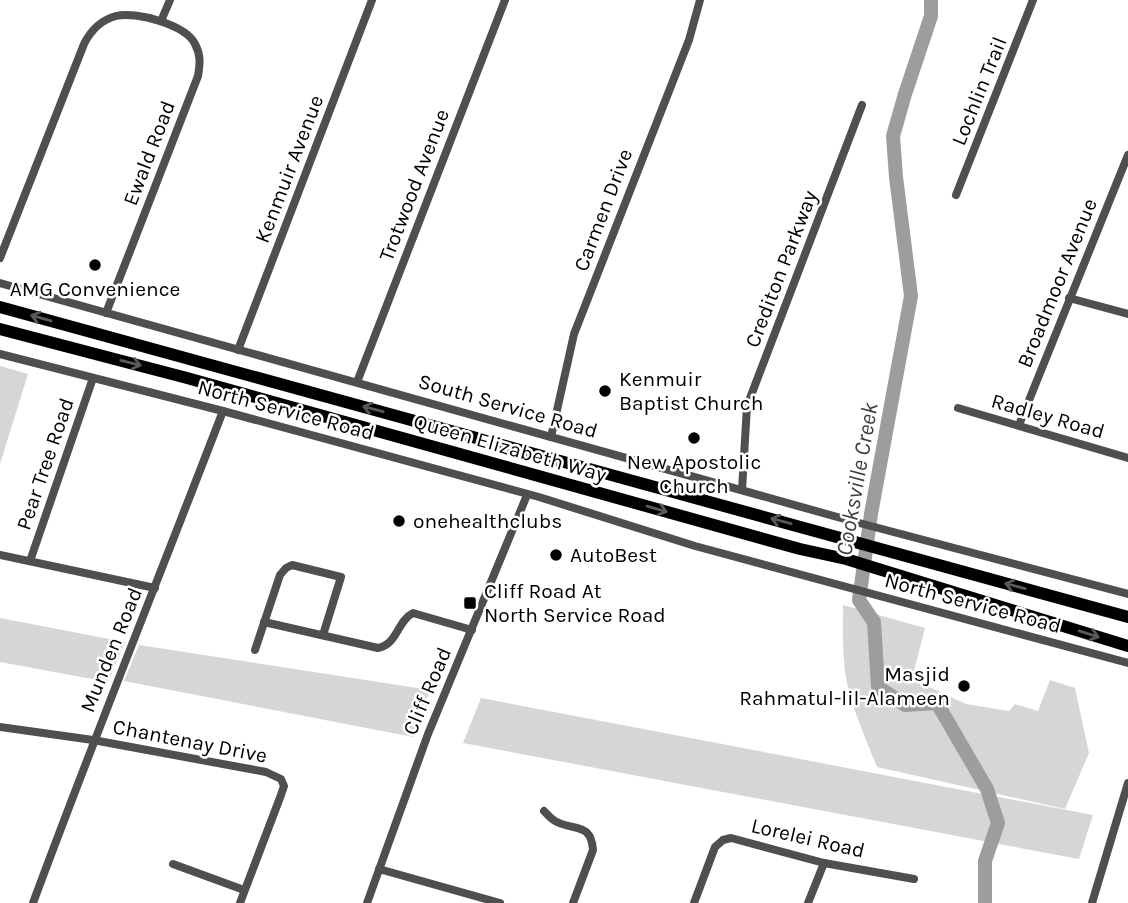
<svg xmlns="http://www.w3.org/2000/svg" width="1128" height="903" viewBox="0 0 1128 903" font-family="Karla,sans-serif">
	<rect width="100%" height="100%" fill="#fff"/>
	<g fill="#d6d6d6">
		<path d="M0,366L28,374L0,464Z"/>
		<path d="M843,605L925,628L912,679L966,704L1009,711L1015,704L1038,711L1050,680L1075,688L1089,753L1065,809L877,767C866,740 854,712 847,683C842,658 843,631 843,605Z"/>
		<path d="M0,618L125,642L108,682L0,662Z"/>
		<path d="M139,645L430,690L413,737L124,681Z"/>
		<path d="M481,698L1093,815L1079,859L463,743Z"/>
	</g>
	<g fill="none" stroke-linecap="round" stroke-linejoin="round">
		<path stroke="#9d9d9d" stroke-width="14" d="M931,0V16L905,94L893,136L896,177L911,296L871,514L859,600L874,622L878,687L905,705L937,703L987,789L998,823L985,861V903"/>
		<g stroke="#4f4f4f" stroke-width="8">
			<path d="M161,21L170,0"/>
			<path d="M956,195L1033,0"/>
			<path d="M0,258L84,44C91,30 101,20 116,16C136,11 186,25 195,44C201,55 200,64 198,76L106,313"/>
			<path d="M0,283L848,520L1128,594"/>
			<path d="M1069,298L1128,314"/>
			<path d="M238,350L372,0"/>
			<path d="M0,354L223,411L539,497L695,546L1128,663"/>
			<path d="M357,382L505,0"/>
			<path d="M958,408L1128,458"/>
			<path d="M1019,425L1128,155"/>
			<path d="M551,437L574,334L689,40L700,0"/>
			<path d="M742,490L747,406L862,105"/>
			<path d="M0,555L155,588"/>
			<path d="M30,561L93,378"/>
			<path d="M264,622L378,648C398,644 397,621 413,613L472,630"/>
			<path d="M255,650L280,575L286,568L292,565L341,577L323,635"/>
			<path d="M0,727L93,740L266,772L281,779L284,786L281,795L240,903"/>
			<path d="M544,811C548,815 552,820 557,822C576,831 591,823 593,850L573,903"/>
			<path d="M173,864L244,890"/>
			<path d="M379,869L500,903"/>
			<path d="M33,903C94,738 160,575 223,411"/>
			<path d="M367,903L428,734L527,495"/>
			<path d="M694,903L715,847L723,840L731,838L824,863L914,879"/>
			<path d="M808,903L824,863"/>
			<path d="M1092,903L1128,783"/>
		</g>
		<g stroke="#000" stroke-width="12">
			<path d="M0,307L1128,617"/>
			<path d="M0,329L187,378L800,549L846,559L1128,646"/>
		</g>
	</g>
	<defs><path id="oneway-shaft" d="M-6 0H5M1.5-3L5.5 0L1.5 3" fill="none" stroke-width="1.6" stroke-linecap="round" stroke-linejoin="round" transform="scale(1.75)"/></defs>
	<g stroke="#595959">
		<use href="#oneway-shaft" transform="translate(41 318) rotate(-164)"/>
		<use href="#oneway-shaft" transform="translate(131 363) rotate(14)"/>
		<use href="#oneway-shaft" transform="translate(373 409) rotate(-165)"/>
		<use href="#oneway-shaft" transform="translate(657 509) rotate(16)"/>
		<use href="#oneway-shaft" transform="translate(781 521) rotate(-165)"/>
		<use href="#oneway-shaft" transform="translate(1015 586) rotate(-165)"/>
		<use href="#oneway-shaft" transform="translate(1089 634) rotate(17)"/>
	</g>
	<g fill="#000" stroke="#fff" stroke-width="2.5">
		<circle cx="95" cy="265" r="7"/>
		<circle cx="605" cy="391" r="7"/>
		<circle cx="694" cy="438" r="7"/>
		<circle cx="399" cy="521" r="7"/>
		<circle cx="556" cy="555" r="7"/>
		<rect x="463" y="596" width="14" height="14" rx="3.5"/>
		<circle cx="964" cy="686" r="7"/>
	</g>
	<g text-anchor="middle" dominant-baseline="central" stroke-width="5" stroke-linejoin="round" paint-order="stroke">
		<g font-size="21" fill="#000" stroke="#fff">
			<text transform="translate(979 91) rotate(-68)">Lochlin Trail</text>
			<text transform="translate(149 153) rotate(-69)">Ewald Road</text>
			<text transform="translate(289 169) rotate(-69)">Kenmuir Avenue</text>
			<text transform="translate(414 185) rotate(-69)">Trotwood Avenue</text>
			<text transform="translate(603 210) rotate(-69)">Carmen Drive</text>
			<text transform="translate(781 269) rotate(-69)">Crediton Parkway</text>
			<text transform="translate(1057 283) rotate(-68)">Broadmoor Avenue</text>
			<text transform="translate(508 406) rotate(16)">South Service Road</text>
			<text transform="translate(286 410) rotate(15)">North Service Road</text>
			<text transform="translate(1048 416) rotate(16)">Radley Road</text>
			<text transform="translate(510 448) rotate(16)">Queen Elizabeth Way</text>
			<text transform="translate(45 464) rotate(-71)">Pear Tree Road</text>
			<text transform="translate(973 603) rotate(15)">North Service Road</text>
			<text transform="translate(111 650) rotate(-68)">Munden Road</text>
			<text transform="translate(427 691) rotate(-67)">Cliff Road</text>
			<text transform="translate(190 741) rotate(11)">Chantenay Drive</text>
			<text transform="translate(808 838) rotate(13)">Lorelei Road</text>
		</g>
		<g font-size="21" fill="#000" stroke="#fff" text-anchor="start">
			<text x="95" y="289" text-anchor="middle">AMG Convenience</text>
			<text x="619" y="379">Kenmuir<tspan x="619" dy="24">Baptist Church</tspan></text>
			<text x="694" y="462" text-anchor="middle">New Apostolic<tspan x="694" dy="24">Church</tspan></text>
			<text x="413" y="521">onehealthclubs</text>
			<text x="570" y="555">AutoBest</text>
			<text x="484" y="591">Cliff Road At<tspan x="484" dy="24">North Service Road</tspan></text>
			<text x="950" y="674" text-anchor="end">Masjid<tspan x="950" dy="24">Rahmatul-lil-Alameen</tspan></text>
		</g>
		<g font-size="23" font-style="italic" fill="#3e3e3e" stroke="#fff">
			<text transform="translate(857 479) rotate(-80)">Cooksville Creek</text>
		</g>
	</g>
</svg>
